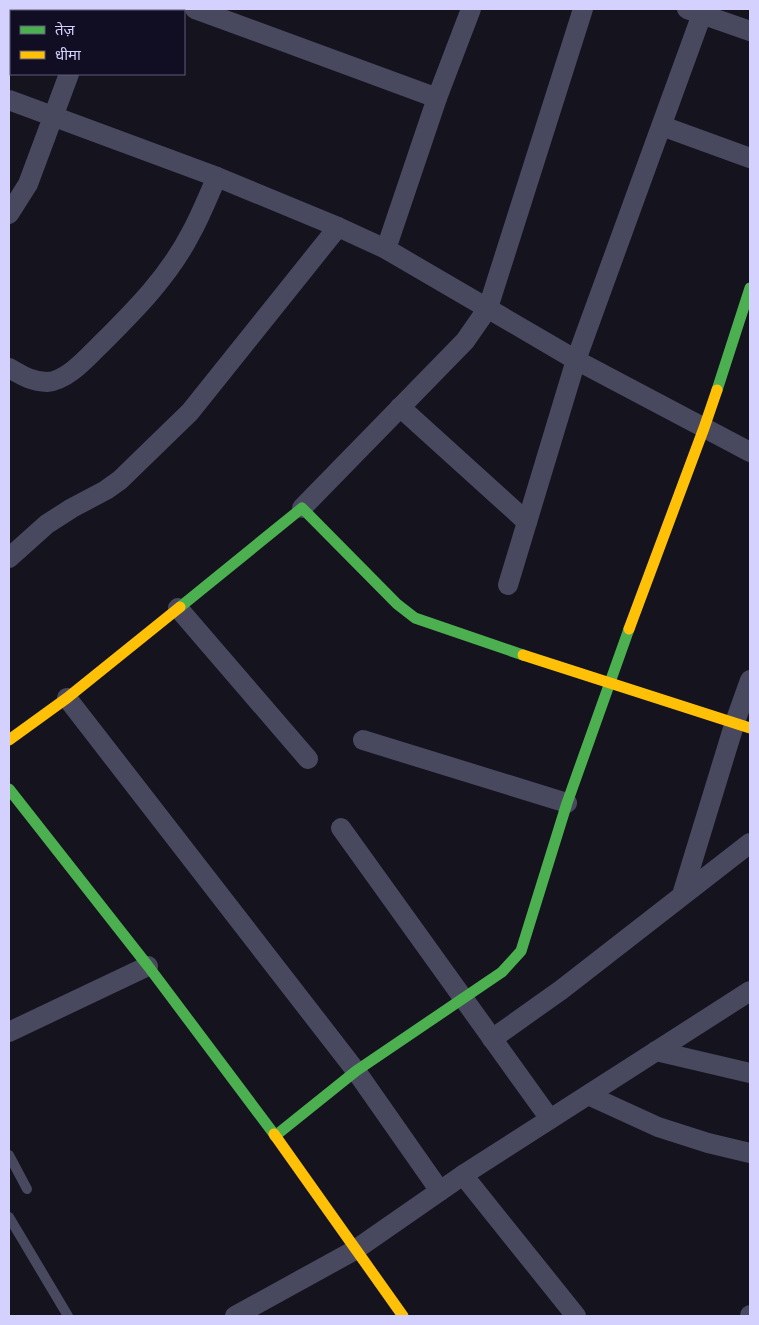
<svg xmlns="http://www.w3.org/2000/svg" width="759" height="1325" viewBox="0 0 759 1325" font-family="Ubuntu,'Noto Sans Devanagari',sans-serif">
	<rect width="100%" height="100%" fill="#14131e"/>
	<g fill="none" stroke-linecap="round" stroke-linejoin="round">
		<g stroke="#48485f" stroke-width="10">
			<path d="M9,1155L27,1189"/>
			<path d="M9,1217L68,1316"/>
		</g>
		<g stroke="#48485f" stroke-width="20">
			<path d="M195,9L437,98L471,9"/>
			<path d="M687,9L750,31"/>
			<path d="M92,11L93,9"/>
			<path d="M9,100L217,177L338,227L386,249L576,360L750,452"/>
			<path d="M662,126L750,158"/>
			<path d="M9,214L28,184L69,74"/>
			<path d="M386,249L437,98"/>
			<path d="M9,368C21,375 32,382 47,382C66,381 85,360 97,348C132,313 168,278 191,233C201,215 208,196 217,177"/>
			<path d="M400,407L527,522"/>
			<path d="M302,508L465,341L488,308L583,9"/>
			<path d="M9,558L47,524L72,508L106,490L120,480L190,412L338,227"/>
			<path d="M508,585L576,360L702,14"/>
			<path d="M178,608L308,759"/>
			<path d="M67,698L356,1071L440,1191"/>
			<path d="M363,740L567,803"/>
			<path d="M341,828L550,1119"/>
			<path d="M682,895L735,722L750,680"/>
			<path d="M9,1032L148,966"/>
			<path d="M492,1039L561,990L750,843"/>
			<path d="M656,1051L750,1073"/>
			<path d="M588,1095L658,1127L708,1143L750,1153"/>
			<path d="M463,1175L576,1316"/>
			<path d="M235,1316L355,1250L463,1175L750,991"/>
			<path d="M750,1316V1315"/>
		</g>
		<g stroke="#4caf50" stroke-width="11">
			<path d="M717,390L750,288"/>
			<path d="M180,607L302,508L397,604L415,618L523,655"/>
			<path d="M9,789L148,966L274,1134"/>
			<path d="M275,1136L356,1071L502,972L521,951L567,803L629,629"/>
		</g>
		<g stroke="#ffc107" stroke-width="11">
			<path d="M629,629L704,428L717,390"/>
			<path d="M523,655L750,728"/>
			<path d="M9,740L67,698L180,607"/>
			<path d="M274,1134L403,1316"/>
		</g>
	</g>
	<rect width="759" height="1325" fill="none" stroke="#d5d1fe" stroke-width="20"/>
	<rect x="10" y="10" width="175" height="65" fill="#110e23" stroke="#5f5c7b"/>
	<rect x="20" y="26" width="25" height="8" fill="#4caf50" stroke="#5f5c7b"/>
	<text x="55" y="35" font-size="15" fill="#d5d1fe">तेज़</text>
	<rect x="20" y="51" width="25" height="8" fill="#ffc107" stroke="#5f5c7b"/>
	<text x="55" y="60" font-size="15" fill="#d5d1fe">धीमा</text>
</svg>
